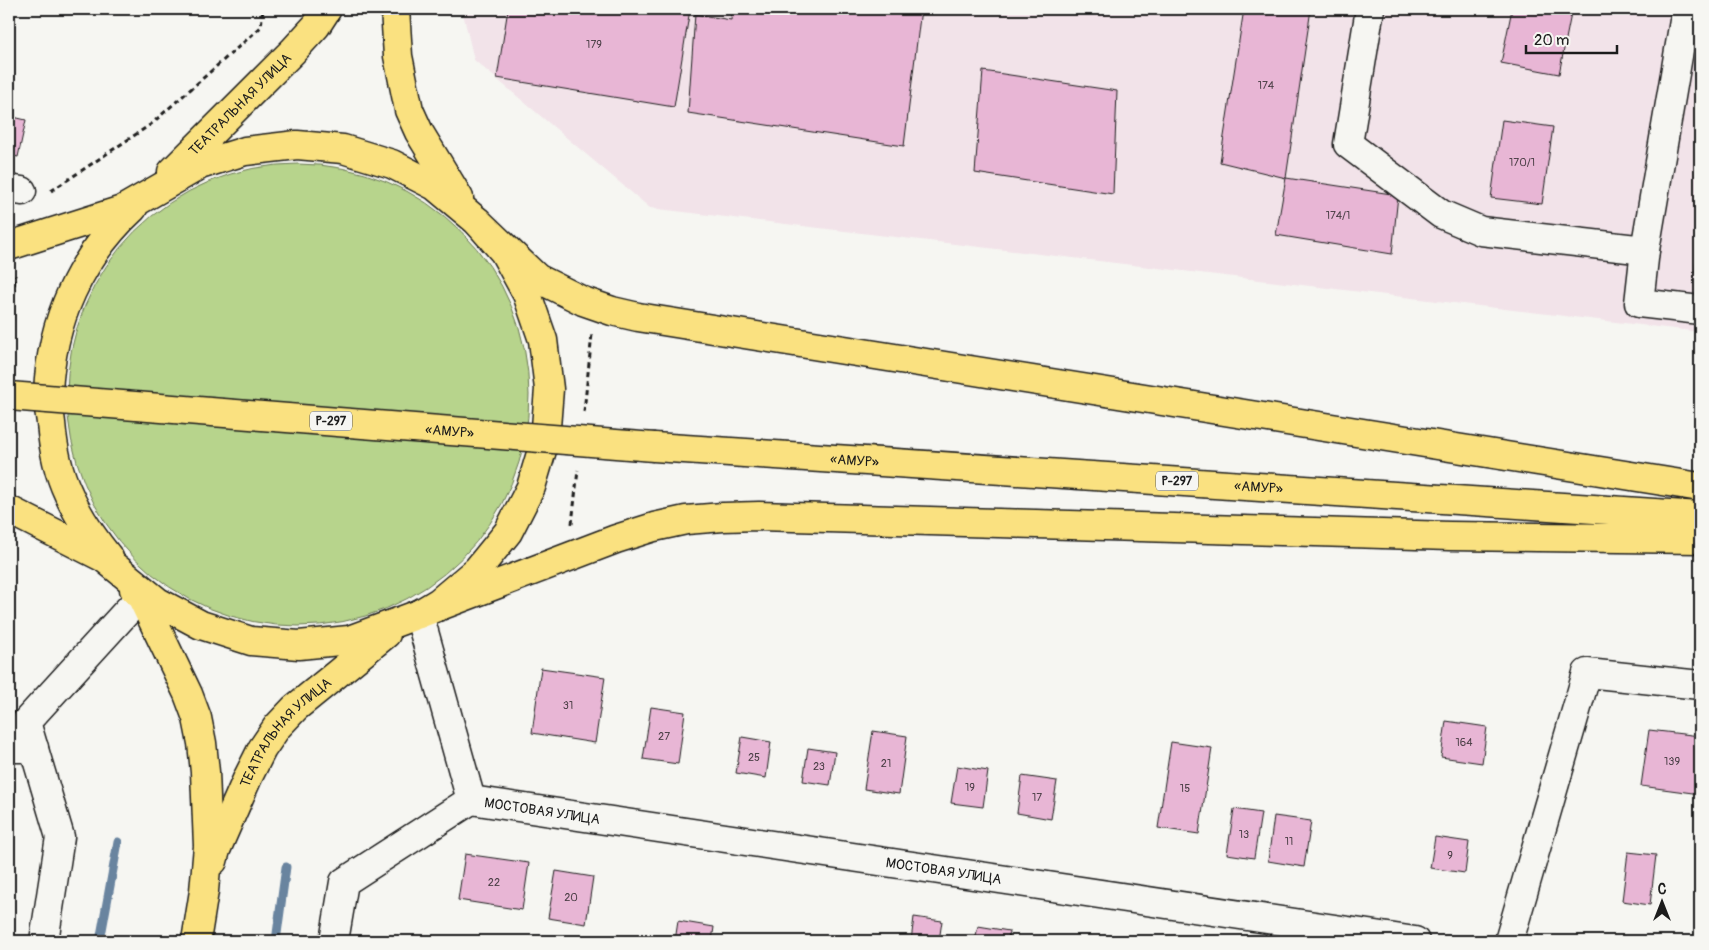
<svg xmlns="http://www.w3.org/2000/svg" width="1709" height="950" viewBox="0 0 1709 950" font-family="Pangolin,sans-serif">
	<rect width="100%" height="100%" fill="#f6f6f2"/>
	<filter id="ink" filterUnits="userSpaceOnUse"><feTurbulence type="fractalNoise" baseFrequency=".02" numOctaves="2"/><feDisplacementMap in="SourceGraphic" scale="10" xChannelSelector="R" yChannelSelector="G"/><feConvolveMatrix kernelMatrix="1 2 1 2 8 2 1 2 1" color-interpolation-filters="sRGB"/></filter>
	<g filter="url(#ink)">
		<path fill="#f2e3e9" d="M462,9H1700V332L650,208L474,60Z"/>
		<circle fill="#b7d48c" stroke="#6a7854" cx="298" cy="395" r="231"/>
		<g fill="none" stroke-linecap="round" stroke-linejoin="round">
			<g stroke="#69849f" stroke-width="9">
				<path d="M100,941L118,842"/>
				<path d="M276,941L286,867"/>
			</g>
		</g>
		<g fill="#e8b6d5" stroke="#1c1c1c">
			<path d="M508,9H690L674,107L497,78Z"/>
			<path d="M732,9H921L904,146L688,113L695,14L731,20Z"/>
			<path d="M1244,9H1311L1286,178L1220,162Z"/>
			<path d="M1512,9H1572L1559,74L1501,63Z"/>
			<path d="M983,71L1117,91L1113,194L975,173Z"/>
			<path d="M9,116L26,120L18,157L9,155Z"/>
			<path d="M1502,120L1553,127L1542,204L1491,198Z"/>
			<path d="M1286,178L1398,195L1392,254L1276,235Z"/>
			<path d="M1700,234V274L1695,273Z"/>
			<path d="M541,668L605,677L595,743L532,733Z"/>
			<path d="M651,707L685,712L678,764L643,759Z"/>
			<path d="M1446,721L1487,727L1482,763L1441,757Z"/>
			<path d="M1649,730L1700,736V794L1641,786Z"/>
			<path d="M873,731L907,736L899,794L864,789Z"/>
			<path d="M742,737L771,742L766,778L736,773Z"/>
			<path d="M1171,742L1212,748L1199,834L1158,828Z"/>
			<path d="M808,748L835,752L830,785L803,781Z"/>
			<path d="M957,766L988,771L983,807L951,803Z"/>
			<path d="M1022,776L1057,781L1051,819L1017,813Z"/>
			<path d="M1234,809L1261,813L1254,858L1227,854Z"/>
			<path d="M1274,816L1311,821L1304,867L1268,861Z"/>
			<path d="M1435,837L1469,842L1465,873L1430,868Z"/>
			<path d="M1628,852L1656,855L1650,905L1622,901Z"/>
			<path d="M465,854L529,863L522,910L458,900Z"/>
			<path d="M556,871L593,877L586,924L548,918Z"/>
			<path d="M914,917L942,921L939,941H911Z"/>
			<path d="M678,921L714,927L712,941H675Z"/>
			<path d="M978,926L1009,931L1008,941H975Z"/>
		</g>
		<g fill="none" stroke-linecap="round" stroke-linejoin="round">
			<defs>
				<g id="minor">
					<path d="M1370,9L1348,144L1441,214L1481,231L1645,250"/>
					<path d="M1686,9L1645,250L1639,303L1700,310"/>
					<path d="M9,189L22,191"/>
					<path d="M9,748H34"/>
					<path id="s1" d="M471,800L1415,941"/>
					<path d="M44,941L60,837L26,722L141,596"/>
					<path d="M334,941L344,882L471,800L419,614"/>
					<path d="M1509,941L1587,673L1700,685"/>
				</g>
				<g id="major">
					<path d="M395,9L398,56L409,110L419,132L459,198"/>
					<path id="s2" d="M172,172L293,51L316,26L327,9"/>
					<path d="M9,246L122,210L200,165L245,151L297,145L343,149L392,164L435,186L477,221L504,252L527,294L543,340L549,389L545,440L531,487L508,532L477,570L439,602L419,614L349,640L299,645L251,641L201,625L158,602L104,558L9,510"/>
					<path d="M109,558C93,538 78,517 68,493C58,472 53,447 51,423C50,413 47,403 48,393C51,321 80,257 133,208"/>
					<path d="M134,589L141,596L188,694L197,718L202,743L205,772L208,846L204,891L196,941"/>
					<path id="s3" d="M213,861L216,850L248,777L262,749L277,727L295,708L386,634"/>
				</g>
				<g id="highway">
					<path d="M477,221L537,278L583,301L612,311L638,317L1700,487"/>
					<path id="s4" d="M654,447L1700,516"/>
					<path d="M419,614L616,539L654,527L686,520L723,517L759,516L1450,536L1700,539"/>
				</g>
			</defs>
			<use href="#minor" stroke="#1c1c1c" stroke-width="31"/>
			<use href="#major" stroke="#1c1c1c" stroke-width="31"/>
			<use href="#highway" stroke="#1c1c1c" stroke-width="31"/>
			<g stroke="#1c1c1c" stroke-width="3" stroke-dasharray="5 4" stroke-linecap="butt">
				<path d="M51,191L150,125L261,27L263,9"/>
				<path d="M9,366L15,275"/>
				<path d="M584,412L592,334"/>
				<path d="M572,524L578,470"/>
			</g>
			<use href="#minor" stroke="#f6f6f2" stroke-width="28"/>
			<use href="#major" stroke="#fae180" stroke-width="28"/>
			<use href="#highway" stroke="#fae180" stroke-width="28"/>
			<defs>
				<g id="highway-bridge">
					<path id="s5" d="M9,396L654,447"/>
				</g>
			</defs>
			<use href="#highway-bridge" stroke="#1c1c1c" stroke-width="31" stroke-linecap="butt"/>
			<use href="#highway-bridge" stroke="#fae180" stroke-width="28"/>
		</g>
	</g>
	<g text-anchor="middle" dominant-baseline="central" stroke-width="4" stroke-linejoin="round" paint-order="stroke">
		<g font-size="11" fill="#4f424a">
			<text x="594" y="44">179</text>
			<text x="1266" y="85">174</text>
			<text x="1522" y="162">170/1</text>
			<text x="1338" y="215">174/1</text>
			<text x="568" y="705">31</text>
			<text x="664" y="736">27</text>
			<text x="1464" y="742">164</text>
			<text x="754" y="757">25</text>
			<text x="1672" y="761">139</text>
			<text x="886" y="763">21</text>
			<text x="819" y="766">23</text>
			<text x="970" y="787">19</text>
			<text x="1185" y="788">15</text>
			<text x="1037" y="797">17</text>
			<text x="1244" y="834">13</text>
			<text x="1289" y="841">11</text>
			<text x="1450" y="855">9</text>
			<text x="494" y="882">22</text>
			<text x="571" y="897">20</text>
		</g>
		<g fill="#f6f6f2" stroke="#5d5d5c" stroke-width="1">
			<rect x="310" y="411.5" width="42" height="19" rx="4"/>
			<rect x="1156" y="471.5" width="42" height="19" rx="4"/>
		</g>
		<g font-size="12" font-weight="bold" fill="#1c1c1c">
			<text x="331" y="421">Р-297</text>
			<text x="1177" y="481">Р-297</text>
		</g>
		<g font-size="14" fill="#1c1c1c" stroke="#f6f6f2">
			<text stroke="none"><textPath href="#s2" startOffset="96">ТЕАТРАЛЬНАЯ УЛИЦА</textPath></text>
			<text stroke="none"><textPath href="#s5" startOffset="442">«АМУР»</textPath></text>
			<text stroke="none"><textPath href="#s4" startOffset="201">«АМУР»</textPath></text>
			<text stroke="none"><textPath href="#s4" startOffset="606">«АМУР»</textPath></text>
			<text stroke="none"><textPath href="#s3" startOffset="150">ТЕАТРАЛЬНАЯ УЛИЦА</textPath></text>
			<text stroke="none"><textPath href="#s1" startOffset="72">МОСТОВАЯ УЛИЦА</textPath></text>
			<text stroke="none"><textPath href="#s1" startOffset="478">МОСТОВАЯ УЛИЦА</textPath></text>
		</g>
	</g>
	<rect width="1709" height="950" fill="none" stroke="#f6f6f2" stroke-width="30"/>
	<rect x="15" y="15" width="1679" height="920" fill="none" stroke="#1c1c1c" stroke-width="2" filter="url(#ink)"/>
	<g transform="translate(1662 902)" stroke="#f6f6f2" stroke-width="4" paint-order="stroke">
	<path d="M0-4L9 19L0 12L-9 19Z" fill="#1c1c1c"/>
	<text y="-8" font-size="14" font-weight="bold" text-anchor="middle" fill="#1c1c1c">С</text>
	</g>
	<path d="M1526 45v8h91v-8" fill="none" stroke="#1c1c1c" stroke-width="2.5"/>
	<text x="1534" y="45" font-size="15" fill="#1c1c1c" stroke="#f6f6f2" stroke-width="4" paint-order="stroke">20 m</text>
</svg>
